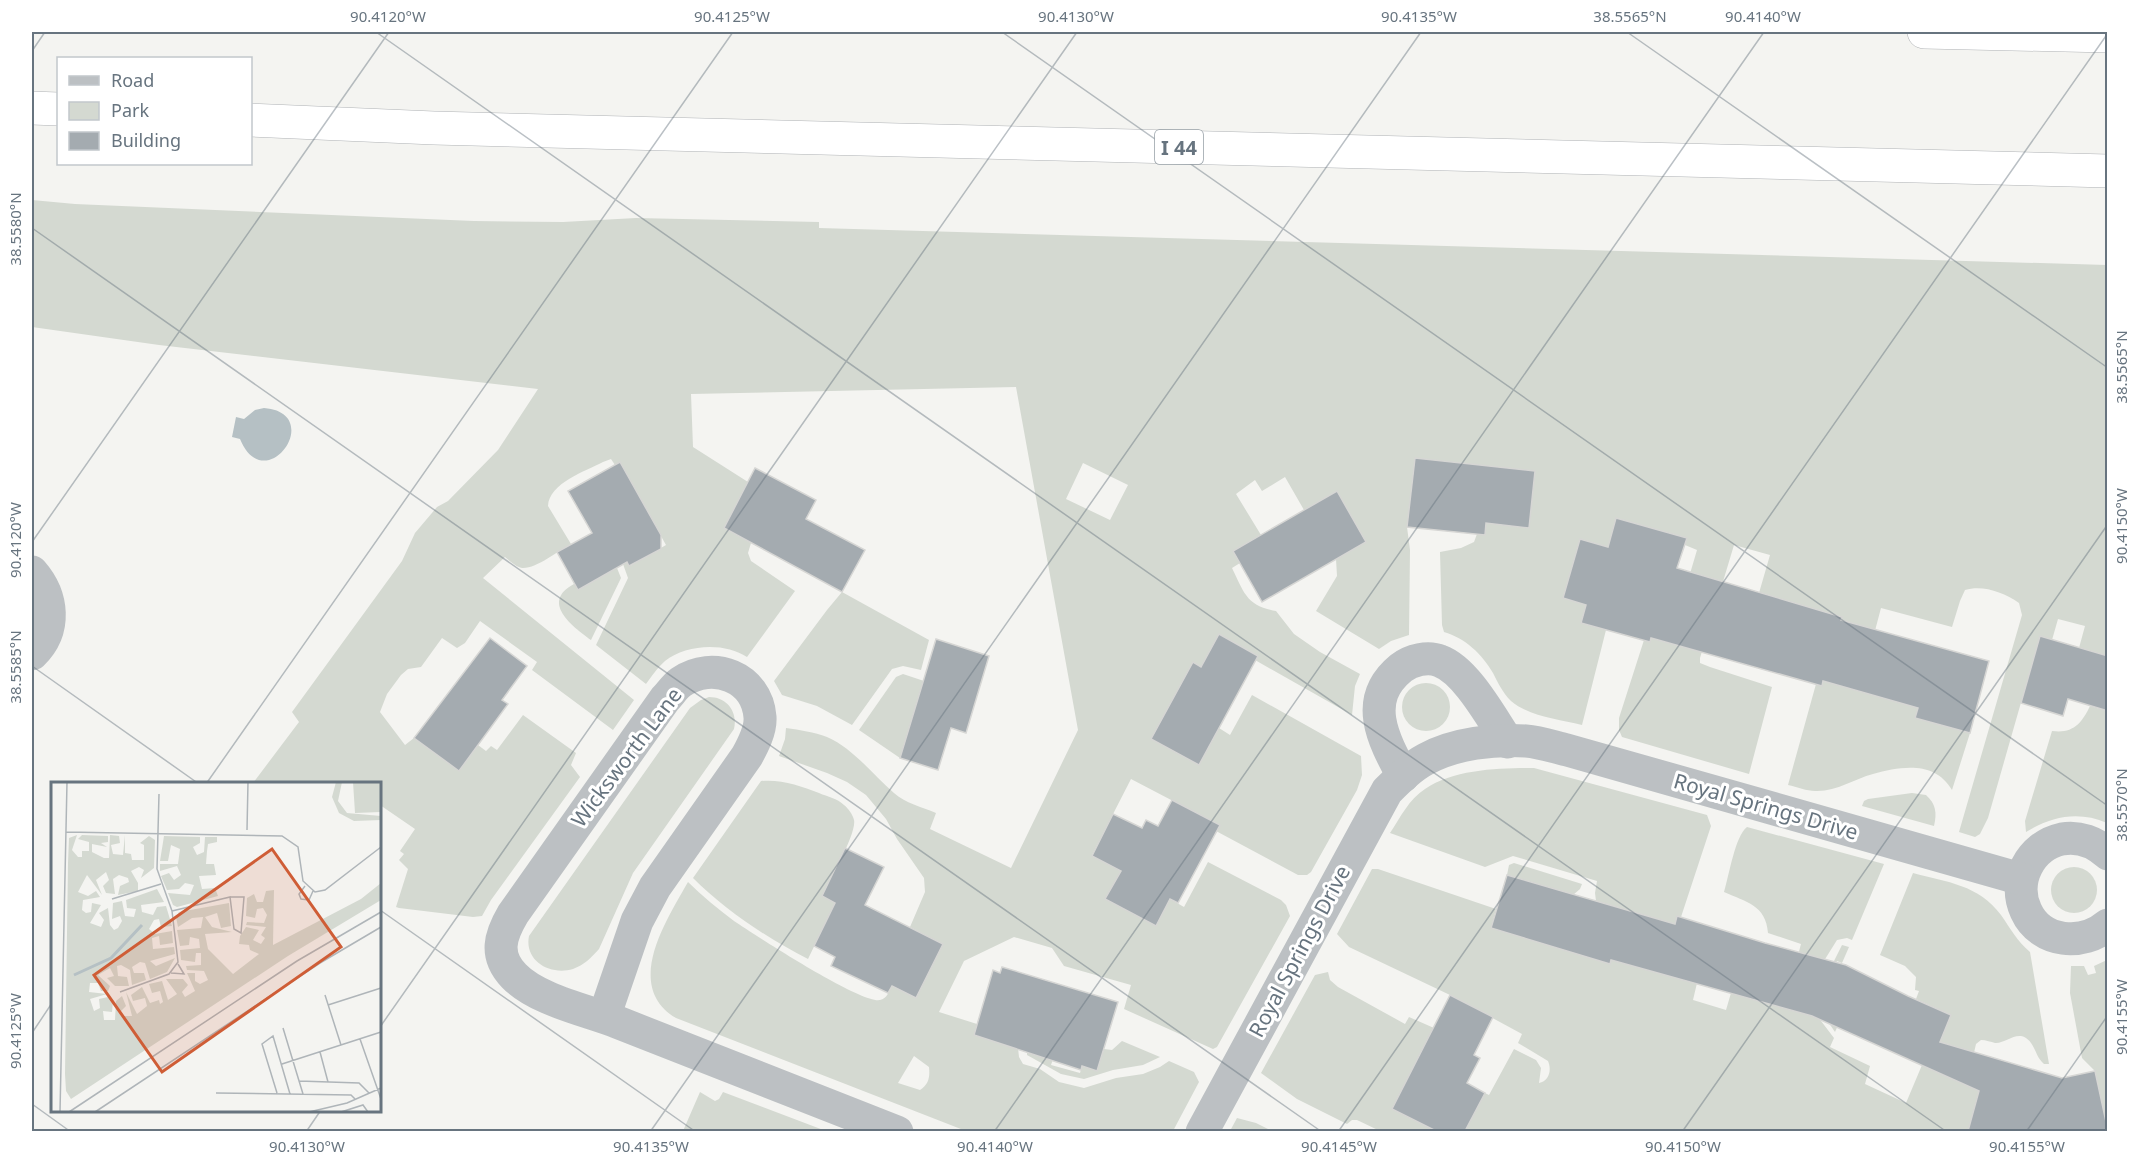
<svg xmlns="http://www.w3.org/2000/svg" width="2139" height="1163" viewBox="0 0 2139 1163" font-family="'Noto Sans',sans-serif">
	<rect width="100%" height="100%" fill="#f4f4f1"/>
	<g fill="#d4d9d1" fill-rule="evenodd">
		<path d="M32,200L75,204L474,221L563,222L636,218L819,222V228L2107,265V656L2079,648L2085,626L2058,619L2052,640L2040,636L1988,818L1980,834L1975,837L1959,832L2022,615L2019,603C2003,592 1983,585 1965,590L1960,601L1952,627L1881,608L1859,691L1918,708L1915,718L1970,733L1952,790C1935,761 1902,766 1873,774C1854,779 1836,792 1815,791C1807,791 1797,787 1788,785L1816,684L1822,686L1841,617L1759,593L1770,555L1734,545L1700,658V663L1710,667L1772,687L1749,774L1622,737L1619,730V718L1644,640L1650,642L1656,623L1674,628L1697,550L1685,545L1686,538L1617,518L1608,547L1580,539L1563,598L1586,605L1606,630L1582,725C1558,719 1530,717 1511,701C1503,693 1498,683 1493,673C1482,654 1465,638 1444,632L1442,625L1440,552L1461,548L1474,542L1477,534L1485,535L1486,523L1535,471L1415,458L1407,527L1410,550L1409,635L1391,641L1379,649L1316,611L1337,576L1336,559L1366,542L1337,492L1304,510L1285,477L1262,491L1255,480L1236,494L1261,535L1233,551L1240,563L1232,568C1244,592 1246,606 1276,611L1294,634L1320,652L1360,674L1355,686L1352,715L1255,660L1258,656L1219,634L1201,667L1193,662L1151,739L1199,765L1219,728L1230,735L1252,695L1361,756L1362,775L1357,790L1311,872L1307,875H1298L1216,831L1219,825L1131,779L1092,855L1121,871L1106,899L1156,926L1170,899L1184,907L1208,862L1281,900L1286,905L1290,916L1217,1047L1213,1049L1124,1009L1131,985L1064,966L1052,948L1014,937L964,961L939,1012L977,1024L975,1035L1018,1048L1019,1057L1023,1064L1040,1069L1059,1082L1084,1088L1116,1078L1143,1074L1160,1067L1169,1061L1194,1072L1199,1082L1173,1131H966L676,1018C623,986 666,921 688,882C702,896 718,909 734,921C755,935 861,1004 880,1000C887,999 889,991 892,986L916,998L942,944L910,927L925,892L924,878L897,839L886,819L866,795L847,782L827,773L779,756L785,739L786,728C800,730 814,732 827,737C854,749 872,774 894,793C905,803 922,807 936,813L930,829L1011,868L1078,730L1016,387L691,394L693,447L748,482L724,528L751,543L748,553L751,561L795,591L747,657C725,642 686,644 665,661C657,668 652,676 646,684L596,645L628,578L623,564L627,562L630,566L666,545L620,463L615,465L611,459L603,462C586,471 549,483 548,506L571,544C558,551 536,569 522,568C516,567 510,561 505,557L483,578L634,700L613,730L532,670L537,662L480,621L465,643L457,648L442,638L421,667L408,669L401,675L387,694L380,712L405,745L414,738L478,745L486,751L491,746L497,750L523,715L576,753L571,765L580,777L491,900L482,916L473,917L399,908L396,907L408,869L399,860L404,854L400,851L415,829L380,805V784L253,783L299,722L292,712L402,561L415,533L437,507L448,501L498,450L538,389L159,345L32,327ZM1083,463L1128,485L1110,520L1066,499ZM914,1056L929,1067C930,1077 929,1084 920,1090L898,1083Z"/>
		<path d="M617,568L621,578L591,640C572,626 540,602 574,584L578,589Z"/>
		<path d="M842,592L929,640L921,670L903,666L892,669L852,725L817,706L782,695L774,681L827,610Z"/>
		<path d="M903,674L924,681L900,758L859,730L896,677Z"/>
		<circle cx="1426" cy="707" r="24"/>
		<path d="M709,697C727,697 738,712 734,729L633,873L599,949C591,958 584,965 573,969C550,976 524,961 529,936L690,708L701,700Z"/>
		<path d="M2090,706L2107,711V823C2079,811 2052,816 2026,832L2025,821L2052,731C2073,734 2082,723 2090,706Z"/>
		<path d="M1534,768L1707,815L1711,826L1681,917L1678,916L1697,983L1693,1000L1726,1010L1731,993L1784,1008L1801,944L1768,933C1766,905 1746,902 1724,892C1729,876 1735,836 1747,827L1884,864L1852,940L1847,938L1837,940L1802,996L1834,1038L1830,1047L1870,1066L1865,1084L1906,1103L1922,1065L1929,1068L1951,1015L1916,999L1919,991L1915,990L1916,977L1905,966L1880,955L1913,873C1947,882 1979,885 2001,915C2010,928 2017,941 2030,952L2049,1064H2044C2037,1058 2036,1050 2031,1043C2019,1027 2007,1044 1995,1043C1991,1042 1986,1040 1981,1040L1976,1044L1973,1057L1988,1062L1969,1127L1983,1131H1465L1485,1093L1489,1095L1514,1049L1536,1060L1541,1068L1539,1083C1549,1081 1552,1070 1548,1061L1518,1043L1522,1034L1450,995L1349,947L1337,934L1372,869H1378L1496,909L1491,928L1610,964L1625,910L1596,901L1595,893L1597,881L1513,856L1485,867L1390,833C1400,818 1409,799 1425,789C1454,769 1500,768 1534,768Z"/>
		<path d="M761,781C781,779 801,786 819,793C828,797 837,798 844,805C848,808 853,815 854,820C857,833 829,882 822,896L835,903L808,959C768,939 724,909 693,878Z"/>
		<path d="M1912,793L1926,795C1936,804 1937,813 1934,826L1862,806L1864,801L1868,799Z"/>
		<path d="M1514,863L1582,884L1580,889L1573,895L1507,875L1509,865Z"/>
		<circle cx="2074" cy="890" r="23"/>
		<path d="M1842,945L1849,947L1842,963L1837,961L1819,1000L1844,1012L1835,1032L1814,1001Z"/>
		<path d="M2107,960V1129L2095,1071L2082,1058L2070,993L2071,966H2084L2088,975L2096,973L2094,966Z"/>
		<path d="M1328,972L1330,980L1338,987L1405,1024L1409,1017L1434,1028L1392,1109L1436,1131H1380L1357,1120H1352L1347,1124L1297,1099L1261,1073L1315,975Z"/>
		<path d="M1122,1041L1160,1057L1143,1065L1113,1070L1084,1079L1061,1074L1027,1055V1051L1053,1059L1051,1065L1080,1073L1082,1066L1097,1070L1104,1049L1112,1050Z"/>
		<path d="M700,1092L715,1101L719,1099L723,1092L826,1131H683Z"/>
		<path d="M1237,1118L1256,1123L1272,1131H1230Z"/>
	</g>
	<path fill="#b5c0c4" d="M264,408C327,413 265,500 240,439L232,437L236,417L244,419L255,410Z"/>
	<g fill="#a4abb0" stroke="#d6d6d4" stroke-width="1.5">
		<path d="M1415,458L1535,471L1529,528L1486,523L1485,535L1407,527Z"/>
		<path d="M620,462L661,535V549L629,566L627,562L578,590L557,552L592,533L568,491Z"/>
		<path d="M755,468L816,500L806,519L865,550L842,592L724,528Z"/>
		<path d="M1337,491L1366,542L1262,602L1233,551Z"/>
		<path d="M1616,518L1687,538L1677,568L1842,617L1841,620L1989,661L1970,733L1915,718L1918,708L1823,681L1822,686L1651,638L1650,642L1581,623L1586,605L1563,598L1580,539L1608,547Z"/>
		<path d="M1219,634L1258,656L1199,765L1151,739L1193,662L1201,667Z"/>
		<path d="M2040,636L2108,656V711L2068,699L2063,716L2021,703Z"/>
		<path d="M490,638L527,666L502,700L508,704L459,771L414,738Z"/>
		<path d="M936,639L989,656L966,733L951,728L938,770L900,758Z"/>
		<path d="M1172,800L1220,825L1178,903L1170,899L1156,926L1105,899L1121,871L1092,856L1113,814L1142,828L1146,820L1158,826Z"/>
		<path d="M845,848L884,867L865,905L943,944L916,998L892,986L888,993L831,966L835,957L814,946L835,903L822,896Z"/>
		<path d="M1507,875L1675,924L1677,916L1765,943L1846,965L1908,996L1951,1015L1940,1042L2062,1078L2095,1071L2108,1131H1968L1979,1091L1812,1016L1611,960L1610,964L1491,928Z"/>
		<path d="M1002,967L1118,1002L1097,1071L1082,1066L1081,1070L974,1035L993,970L1000,973Z"/>
		<path d="M1450,995L1493,1017L1474,1055L1480,1058L1467,1083L1485,1093L1465,1131H1436L1392,1109Z"/>
	</g>
	<g fill="none" stroke-linecap="round" stroke-linejoin="round">
		<defs>
			<g id="highway">
				<path d="M1924,32L2108,36"/>
				<path d="M32,108L58,109"/>
				<path d="M250,120L434,128L2108,171"/>
			</g>
		</defs>
		<use href="#highway" stroke="#b0b3b6" stroke-width="34"/>
		<g stroke="#bcc0c3" stroke-width="33">
			<path d="M32,572C53,596 57,630 32,654"/>
			<path d="M1403,776C1383,739 1362,700 1401,668C1411,660 1428,656 1440,661C1467,671 1492,719 1508,742"/>
			<path d="M2108,854C2095,842 2079,836 2062,839C2030,846 2012,881 2026,911C2041,944 2083,946 2108,925"/>
			<path d="M604,1017L637,921L655,887L747,756C753,745 761,730 760,717C757,677 713,660 681,682C675,686 670,694 665,699L513,914C500,936 494,955 514,976C537,1000 586,1010 617,1022C710,1059 803,1096 897,1132"/>
			<path d="M1202,1132L1387,791C1399,779 1411,767 1426,759C1455,743 1495,739 1526,741C1540,742 1554,747 1567,750L2021,879"/>
		</g>
		<use href="#highway" stroke="#fff" stroke-width="33"/>
	</g>
	<path fill="none" stroke="#67747f" stroke-width="1.5" stroke-opacity="0.45" d="M376,32L1947,1132M1002,32L2108,806M1627,32L2108,368M32,51L45,32M32,228L1322,1132M32,542L389,32M32,666L199,784M206,784L733,32M380,910L696,1132M380,1027L1077,32M32,1033L52,1003M32,1104L71,1132M306,1132L321,1110M650,1132L1421,32M994,1132L1764,32M1338,1132L2108,33M1682,1132L2108,524M2026,1132L2108,1015"/>
	<g text-anchor="middle" dominant-baseline="central" stroke-width="6" stroke-linejoin="round" paint-order="stroke">
		<rect fill="#fff" stroke="#959ea5" stroke-width="1.5" x="1155" y="130" width="48" height="34" rx="4.5"/>
		<g font-size="20" font-weight="bold" fill="#67747f">
			<text x="1179" y="147">I 44</text>
		</g>
		<g font-size="21" fill="#67747f" stroke="#fff">
			<text transform="translate(626 757) rotate(-53)">Wicksworth Lane</text>
			<text transform="translate(1766 806) rotate(16)">Royal Springs Drive</text>
			<text transform="translate(1299 951) rotate(-62)">Royal Springs Drive</text>
		</g>
	</g>
	<g transform="translate(51 782)">
		<rect width="330" height="330" fill="#f4f4f1"/>
		<path d="M285,0H291L287,19L296,31L330,34V38L303,39L288,31L281,15ZM302,0H330V30L304,31ZM26,53L21,68L27,75H31V69H38V60L27,57L31,53L57,54V60L50,61L56,65L41,62V70L53,76H58L59,53L68,54L69,61L60,63L62,72L72,73L74,53V71L80,72L81,78H93V63L89,61L98,54L104,58L103,86L90,96L93,88L88,85L80,89L87,101V109L67,113L69,104L78,100L77,96L68,93L62,97L64,112L55,111L52,104L58,98L55,90L45,98L51,113L36,93L27,110L37,114L45,109L49,115L32,118L31,128L35,131L40,130L41,121L50,123L39,141L50,145L53,138L48,131L57,126L59,143L63,148L67,146L71,139L69,134L61,137L62,121L71,119L74,134L83,135L85,127L76,126L75,118L106,107L113,120L90,123L91,130L102,133L106,125L115,124L121,144L110,145L108,137L103,138L98,147L104,152L121,149L122,161L109,163L108,154L101,156L102,167L123,165L124,172L99,179L105,184L124,176L116,190L99,197L94,181L89,180L81,185L83,191H93L95,198L81,203L79,188L70,183L66,184L67,194L76,195L78,204H64L56,196L63,194L59,186L47,193L59,204L57,209H50L47,201H39L38,210L56,212L39,217L43,229L49,226L48,217L57,215L62,219L61,230L52,229L53,238H64L65,219L71,214L75,224L69,230L70,234H81L75,210L86,232L96,224L94,216L82,219L80,213L91,205L99,221L108,218L109,222L112,220L109,209L101,211L98,202L111,199L117,218L126,212L115,197H132L137,203L131,210L134,215L144,209L136,191H144V199L149,202L157,198L153,189L136,188L135,184L150,183V171H145L144,180L130,178L129,168L149,166L148,157L139,155L138,163L129,164L126,148L150,146L152,135L141,136L127,145L125,135L128,130L178,121L180,144L170,146L166,131L154,135L161,145L181,150L154,152L157,167L182,192L208,172L199,168L198,163L188,162L189,154L195,145L208,148L202,158L210,162L214,156L210,153L215,145L195,143L196,140L213,141L216,133L212,126L206,127L204,136L195,134L196,116L203,112L206,120H212L215,109L223,108L222,163L310,117L330,101V118L237,174L20,317L15,309L14,292L17,81L18,56ZM113,54L149,55V61L142,65L146,73L153,70L154,55H166V60L157,62L156,69L155,82H163L165,93L148,94L151,107L164,106L167,114L126,125L122,123L117,111L139,113L143,103L134,101L128,107L116,108L110,94L118,91L123,98L130,93L126,84L109,89V82H127L129,67L120,63L117,79H109Z" fill="#d4d9d1"/>
		<path fill="none" stroke="#b5c0c4" stroke-width="3" d="M23,193L60,176L91,143"/>
		<path fill="none" stroke="#afb5b9" stroke-width="1.5" d="M196,48L197,0M15,50L231,54L247,65L252,99L264,110L274,108L330,65M254,104L248,112L250,117L258,118L262,109M61,117L110,102M121,129L179,115L183,147L190,151L193,115H179M120,191L133,192L127,182M69,210L118,192L127,180L121,129L106,87L108,12M274,213L290,263M277,223L330,206M232,246L252,312M309,257L330,317M269,270L277,300M231,282L330,250M248,299L308,301L318,311M165,311L300,313L304,317M226,311L211,262L222,254L239,312M9,330L16,0M18,330L246,179L330,130M44,330L269,181L330,145M258,330L296,321L330,306M290,330L312,323L317,330"/>
		<path fill="#cf5d36" fill-opacity="0.15" stroke="#cf5d36" stroke-width="3" d="M221,67L290,165L111,290L43,193Z"/>
		<rect width="330" height="330" fill="none" stroke="#67747f" stroke-width="3"/>
	</g>
	<rect width="2139" height="1163" fill="none" stroke="#ffffff" stroke-width="66"/>
	<rect x="57" y="57" width="195" height="108" fill="#ffffff" stroke="#c2c7cc" stroke-width="1.5"/>
	<rect x="69" y="76" width="30" height="9" fill="#bcc0c3" stroke="#c2c7cc" stroke-width="1.5"/>
	<text x="111" y="87" font-size="18" fill="#67747f">Road</text>
	<rect x="69" y="102" width="30" height="18" fill="#d4d9d1" stroke="#c2c7cc" stroke-width="1.5"/>
	<text x="111" y="117" font-size="18" fill="#67747f">Park</text>
	<rect x="69" y="132" width="30" height="18" fill="#a4abb0" stroke="#c2c7cc" stroke-width="1.5"/>
	<text x="111" y="147" font-size="18" fill="#67747f">Building</text>
	<rect x="33" y="33" width="2073" height="1097" fill="none" stroke="#67747f" stroke-width="2"/>
	<g font-size="15" text-anchor="middle" fill="#67747f">
		<text x="388" y="22">90.4120°W</text>
		<text x="732" y="22">90.4125°W</text>
		<text x="1076" y="22">90.4130°W</text>
		<text x="1419" y="22">90.4135°W</text>
		<text x="1630" y="22">38.5565°N</text>
		<text x="1763" y="22">90.4140°W</text>
		<text transform="translate(16 229) rotate(-90)" y="5">38.5580°N</text>
		<text transform="translate(2122 367) rotate(-90)" y="5">38.5565°N</text>
		<text transform="translate(2122 526) rotate(-90)" y="5">90.4150°W</text>
		<text transform="translate(16 540) rotate(-90)" y="5">90.4120°W</text>
		<text transform="translate(16 667) rotate(-90)" y="5">38.5585°N</text>
		<text transform="translate(2122 805) rotate(-90)" y="5">38.5570°N</text>
		<text transform="translate(2122 1017) rotate(-90)" y="5">90.4155°W</text>
		<text transform="translate(16 1031) rotate(-90)" y="5">90.4125°W</text>
		<text x="307" y="1152">90.4130°W</text>
		<text x="651" y="1152">90.4135°W</text>
		<text x="995" y="1152">90.4140°W</text>
		<text x="1339" y="1152">90.4145°W</text>
		<text x="1683" y="1152">90.4150°W</text>
		<text x="2027" y="1152">90.4155°W</text>
	</g>
</svg>
